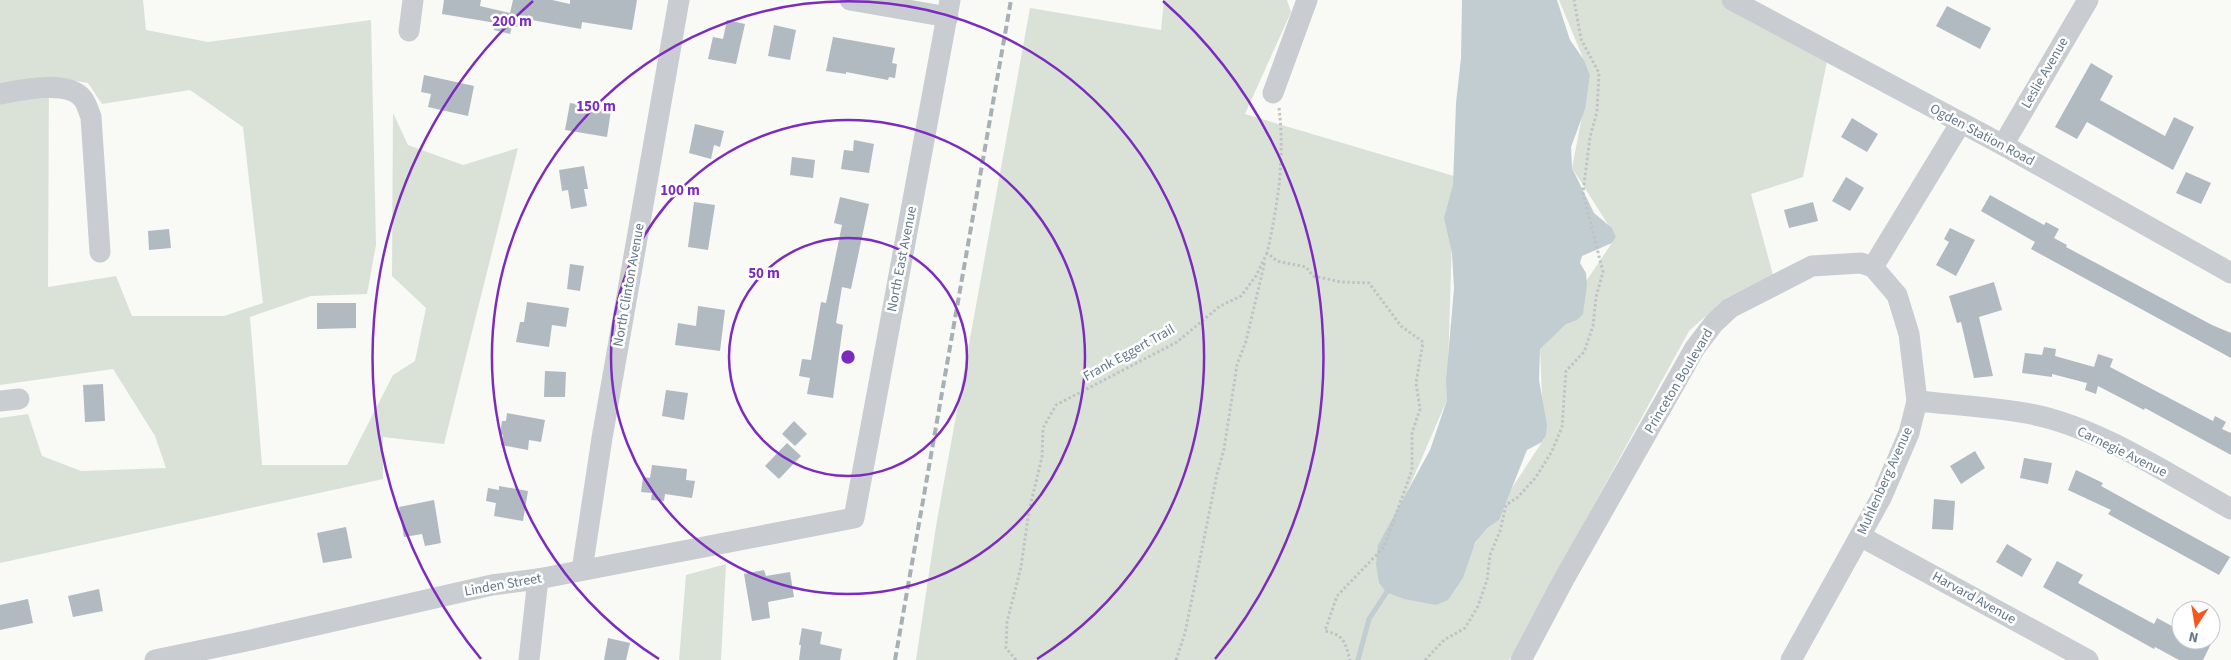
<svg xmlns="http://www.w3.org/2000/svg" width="2231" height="660" viewBox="0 0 2231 660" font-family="'Source Sans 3',sans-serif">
	<rect width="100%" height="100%" fill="#f9f9f6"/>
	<g fill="#dae2d7" fill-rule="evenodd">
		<path d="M0,0H143L146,30L208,42L371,20L376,245L367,294L311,296L250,317L262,465H347L393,375L415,361L426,308L392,276L393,113L408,145L463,165L518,148L444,444L383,437V479L0,563V418L28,414L42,456L81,471L166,468L155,436L113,369L0,385ZM49,77L88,83L102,104L190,90L243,127L263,303L224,316H132L116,276L48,287Z"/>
		<path d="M1164,0H1287L1291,12L1245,114L1454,176L1447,400L1376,564L1435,605L1544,439L1540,349L1616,237L1572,168L1590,75L1559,0H1723L1828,57L1803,177L1751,194L1773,275L1726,298L1689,331L1509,660H916L936,526L1030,8L1161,30Z"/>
		<path d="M726,564L721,660H679L686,575Z"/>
	</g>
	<path fill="#c2cdd2" d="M1462,0H1557L1570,40L1584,60L1590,75L1585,109L1571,147L1572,168L1594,213L1612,228L1616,237L1612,243L1582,256L1580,263L1586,273L1587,285L1583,314L1577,320L1566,324L1540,349L1539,380L1547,425L1546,435L1542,442L1527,450L1499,520L1487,528L1475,543L1463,578L1448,600L1436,605L1404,599L1386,592L1379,583L1376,564L1378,545L1430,450L1447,400L1446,381L1454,288L1452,253L1444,218L1453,185L1456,103L1461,58Z"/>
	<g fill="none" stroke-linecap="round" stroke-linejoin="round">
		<path stroke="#c2cdd2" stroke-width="5" d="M1358,660L1369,619L1390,587"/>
	</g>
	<g fill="#b1b9c1">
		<path d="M444,0H481L480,6L510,13L513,0H552L570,4V0H637L632,30L582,22L581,29L526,19L524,28L512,26L510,34L494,30L496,23L442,14Z"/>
		<path d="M1947,6L1991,28L1980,49L1936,26Z"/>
		<path d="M727,20L745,24L736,64L708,59L713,37L723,39Z"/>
		<path d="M774,25L796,30L790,60L768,56Z"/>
		<path d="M833,37L895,48L892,63L897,64L895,78L889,77L888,80L846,72V74L826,71Z"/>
		<path d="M2091,63L2113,76L2100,100L2165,136L2174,117L2194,127L2173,170L2087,122L2077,139L2055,127Z"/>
		<path d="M424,75L474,86L468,116L428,107L431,94L421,92Z"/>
		<path d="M570,103L611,110L607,137L565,130Z"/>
		<path d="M1852,118L1878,134L1867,152L1841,137Z"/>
		<path d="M695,124L724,131L720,147L714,145L711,159L689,153Z"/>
		<path d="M854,140L874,144L869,173L841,169L844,150L853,151Z"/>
		<path d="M792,157L815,160L813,178L790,175Z"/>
		<path d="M584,166L588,189H584L587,206L571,209L568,190L562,191L559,170Z"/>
		<path d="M2186,172L2211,183L2201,204L2176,193Z"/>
		<path d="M1846,177L1864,188L1850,211L1832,201Z"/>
		<path d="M1990,195L2044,225L2046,222L2059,229L2054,238L2067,245L2066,247L2212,325L2231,333V358L2031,249L2035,242L1981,211Z"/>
		<path d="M840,197L869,204L851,289L842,287L836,323L843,325L833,398L807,394L810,378L799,376L802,359L811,360L821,302L826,303L842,225L834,223Z"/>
		<path d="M694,202L715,205L708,250L688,247Z"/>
		<path d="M1813,202L1818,221L1789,228L1784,210Z"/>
		<path d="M1950,228L1975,240L1956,276L1936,265L1949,242L1944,239Z"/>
		<path d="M169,229L171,248L149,250L148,231Z"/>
		<path d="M570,264L584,266L580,291L567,289Z"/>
		<path d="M1994,282L2002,310L1979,317L1993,376L1974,378L1961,322L1957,323L1949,296Z"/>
		<path d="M527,302L569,308L566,327L552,325L549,347L516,342L520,322H524Z"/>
		<path d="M317,303H356V328L317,329Z"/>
		<path d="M698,306L725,310L720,351L675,345L678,323L696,326Z"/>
		<path d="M2044,347L2056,349L2055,356L2094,367L2098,354L2113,359L2110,367L2213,421L2215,416L2226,422L2222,429L2231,433V455L2145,408L2144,410L2098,386L2096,394L2085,390L2087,383L2052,374V377L2022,373L2025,353L2042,355Z"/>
		<path d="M545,371L566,372L565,397H544Z"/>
		<path d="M103,384L105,421L85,422L83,385Z"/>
		<path d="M666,390L688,393L684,420L662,416Z"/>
		<path d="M507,413L545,420L541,442L529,440L528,450L501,445L503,435L500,434L502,421H506Z"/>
		<path d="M794,421L807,434L795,446L782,434Z"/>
		<path d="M787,443L801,456L779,479L765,466Z"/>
		<path d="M1975,451L1985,468L1961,484L1950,466Z"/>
		<path d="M2024,458L2052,463L2048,484L2020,478Z"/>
		<path d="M652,465L687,469L686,480L695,481L692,498L665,494L664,501L651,500L652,493L641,492L643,477L650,478Z"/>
		<path d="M2076,470L2103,483L2101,486L2230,557L2219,575L2108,514L2111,510L2068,490Z"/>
		<path d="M499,486L528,491L523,521L494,516L496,503L486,501L488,488L499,490Z"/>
		<path d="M1934,499L1955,501L1953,530L1932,529Z"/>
		<path d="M434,500L441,543L425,546L422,534L404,537L399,507Z"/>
		<path d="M346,527L352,558L323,563L317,533Z"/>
		<path d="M2007,544L2032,559L2022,577L1996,562Z"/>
		<path d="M2057,561L2083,575L2078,583L2154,624L2157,618L2181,631V640H2203L2211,644L2203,660H2179L2155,647L2154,649L2043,587Z"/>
		<path d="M764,570L766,576L790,572L794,597L768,602L770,618L752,621L744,574Z"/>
		<path d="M99,589L103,611L73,617L68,596Z"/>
		<path d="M28,599L33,623L0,630V605Z"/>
		<path d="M802,628L822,632L820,644L842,649L840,660H799L801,645H799Z"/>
		<path d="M608,638L630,643L626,660H604Z"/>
	</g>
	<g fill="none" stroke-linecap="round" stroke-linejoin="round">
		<g stroke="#c0c3c5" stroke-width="3" stroke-dasharray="2.5 2.5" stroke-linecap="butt">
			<path d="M1279,108C1285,157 1278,205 1267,253L1277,261L1306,267L1313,276L1341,282L1369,283L1401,326L1423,342L1416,383L1420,409L1412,433V470L1384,547L1337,596L1325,631C1344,635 1345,642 1350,660"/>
			<path d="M1016,660L1006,648L1007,622L1021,567L1029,511L1042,457L1043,428L1056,405L1177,342L1220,306L1241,296L1256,276L1267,253"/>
			<path d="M1176,660L1185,633L1217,474L1224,449L1237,365L1246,341L1265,261"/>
			<path d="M1425,660L1444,640L1465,628L1478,606L1487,580L1490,555L1500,531L1506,505L1518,497L1536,477L1552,451L1562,427L1566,371L1584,352L1593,326L1596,297L1603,272L1583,193L1590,137L1597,112L1599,73L1581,39L1574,0"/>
		</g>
		<g stroke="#c9cdd1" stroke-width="21">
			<path d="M850,0L948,17"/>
			<path d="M1732,0L2003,145L2231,273"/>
			<path d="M409,31L413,0"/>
			<path d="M1273,93L1307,0"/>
			<path d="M0,94C20,90 68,79 83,99C87,104 89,112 91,117L100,252"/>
			<path d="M2003,145L2088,0"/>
			<path d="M1873,267L1960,124"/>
			<path d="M0,401L19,399"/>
			<path d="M1917,401C1955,405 1994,407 2031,414C2099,427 2171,476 2231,509"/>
			<path d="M1860,536L2088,660"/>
			<path d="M582,570L602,438L679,0"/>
			<path d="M155,660L251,640L492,585L538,579L854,518L950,0"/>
			<path d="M529,660L538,579"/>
			<path d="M1521,660L1564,579L1695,348L1714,323L1730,308L1812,266L1861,263L1873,267"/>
			<path d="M1791,660L1881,498L1909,433L1917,401L1909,334L1897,295L1873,267"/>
		</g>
		<path stroke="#a8afb5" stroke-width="4" stroke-dasharray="8 4" stroke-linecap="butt" d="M895,660L1011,0"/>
	</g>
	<g fill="none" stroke="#7b2cbf" stroke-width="2.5">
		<circle cx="848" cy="357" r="119"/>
		<circle cx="848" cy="357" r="237"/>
		<path d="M659 659A356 356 0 1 1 1037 659"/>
		<path d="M481 659A475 475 0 0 1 533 1M1163 1A475 475 0 0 1 1215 659"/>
	</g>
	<g text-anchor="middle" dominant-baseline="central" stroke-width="5" stroke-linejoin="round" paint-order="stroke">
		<g font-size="14" fill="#65788b" stroke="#fff">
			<text transform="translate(2045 73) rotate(-60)">Leslie Avenue</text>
			<text transform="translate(1982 135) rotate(28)">Ogden Station Road</text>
			<text transform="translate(902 259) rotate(-79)">North East Avenue</text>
			<text transform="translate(629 285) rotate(-80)">North Clinton Avenue</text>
			<text transform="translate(1129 353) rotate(-29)">Frank Eggert Trail</text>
			<text transform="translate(1679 381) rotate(-59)">Princeton Boulevard</text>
			<text transform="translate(2122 452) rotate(26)">Carnegie Avenue</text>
			<text transform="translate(1885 481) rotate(-66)">Muhlenberg Avenue</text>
			<text transform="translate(503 585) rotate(-10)">Linden Street</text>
			<text transform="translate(1974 598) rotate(29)">Harvard Avenue</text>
		</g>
	</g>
	<circle cx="848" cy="357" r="8" fill="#7b2cbf" stroke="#fff" stroke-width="2.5"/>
	<g font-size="15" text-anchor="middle" font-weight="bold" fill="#7b2cbf" stroke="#fff" stroke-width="5" stroke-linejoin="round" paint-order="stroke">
		<text x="512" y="26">200 m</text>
		<text x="596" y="111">150 m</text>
		<text x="680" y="195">100 m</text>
		<text x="764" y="278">50 m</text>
	</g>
	<g transform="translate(2196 625) rotate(192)"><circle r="24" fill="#ffffff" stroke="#c1c9d1"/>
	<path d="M0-4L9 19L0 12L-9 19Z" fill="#f4581c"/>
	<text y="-8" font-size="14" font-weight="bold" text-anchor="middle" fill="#65788b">N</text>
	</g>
</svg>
